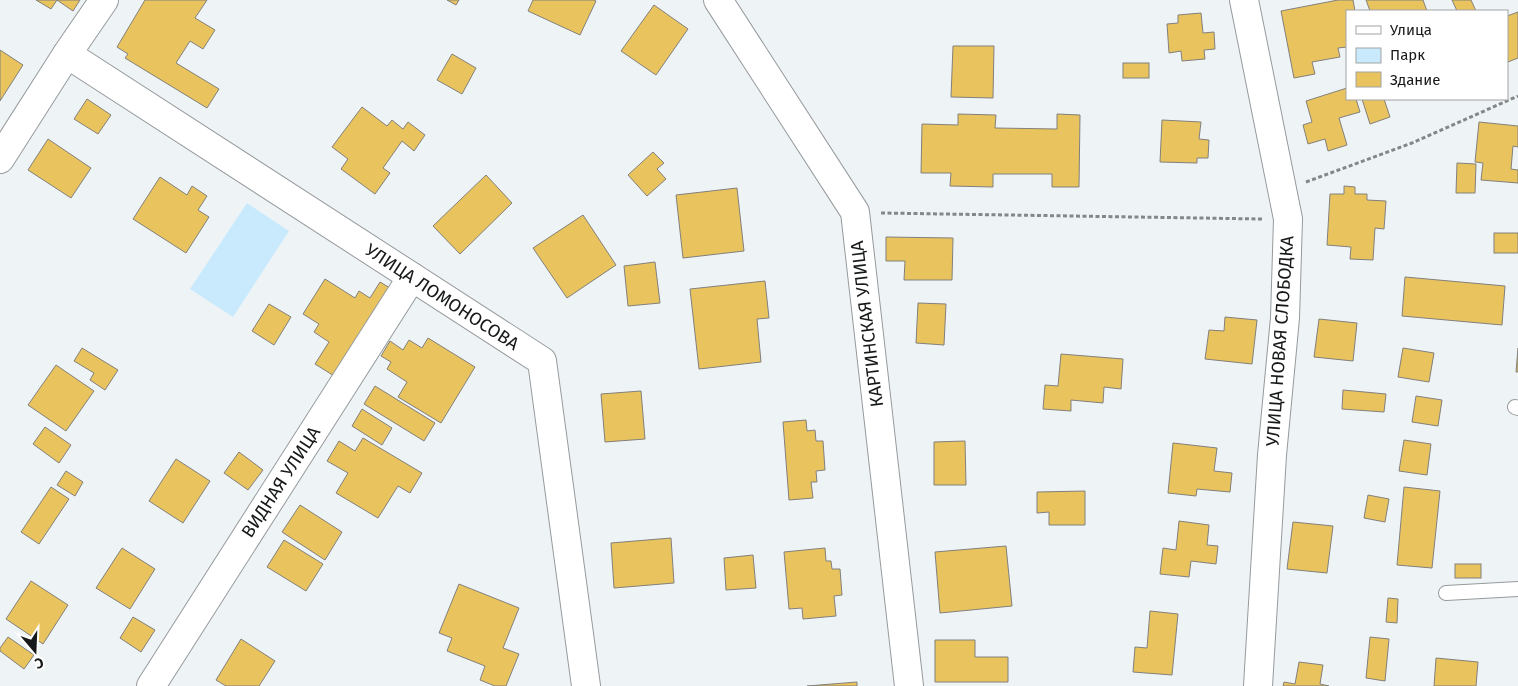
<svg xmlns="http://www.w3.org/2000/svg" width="1518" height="686" viewBox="0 0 1518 686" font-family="'Fira Sans',sans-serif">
	<rect width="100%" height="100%" fill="#eef3f6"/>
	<path fill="#c9eafd" d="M247,203L289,231L233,317L190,289Z"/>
	<g fill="#e9c35d" stroke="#82807c">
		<path d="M36,0H80L73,11L57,0L51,9Z"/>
		<path d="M145,0H207L195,18L215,30L203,49L190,41L176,63L219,89L207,108L125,58L128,54L117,47Z"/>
		<path d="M447,0H459L456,5Z"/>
		<path d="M533,0H594L596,1L580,35L528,11Z"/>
		<path d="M1338,0H1353L1355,11H1347V47L1338,48L1340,57L1312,62L1315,74L1294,78L1281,11Z"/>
		<path d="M1366,0H1423L1427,11H1370Z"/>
		<path d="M1452,0H1471L1476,11H1457Z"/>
		<path d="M654,5L688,29L656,75L621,51Z"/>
		<path d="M1518,12V58L1508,62L1507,58V16Z"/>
		<path d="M1201,13L1203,33L1214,32L1215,49L1204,50L1205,59L1182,61L1181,51L1169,53L1167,24L1178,23V15Z"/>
		<path d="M953,46H994L993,98L951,97Z"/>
		<path d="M0,50L23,65L0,101Z"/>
		<path d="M452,54L476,68L462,94L437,80Z"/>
		<rect x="1123" y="63" width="26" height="15"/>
		<path d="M1347,88V99H1356L1360,112L1339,118L1347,145L1328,151L1325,139L1308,144L1303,125L1312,122L1306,101Z"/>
		<path d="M87,99L111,115L98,134L74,119Z"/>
		<path d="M1362,99H1384L1390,117L1370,124Z"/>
		<path d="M362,107L387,126L392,120L403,129L408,122L425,135L414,151L402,141L383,168L390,173L375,194L341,169L348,159L332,147Z"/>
		<path d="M958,114L996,115L995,128L1057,129V114L1080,115L1079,187H1052V174H993V187L950,186L951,173H921L922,124L958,125Z"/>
		<path d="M1162,120L1201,122L1199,139L1209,140L1208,158H1197V163L1160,162Z"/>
		<path d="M1479,122L1518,126V147L1513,146L1511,169L1518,170V183L1481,180L1483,163L1475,162Z"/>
		<path d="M48,139L91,168L71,198L28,170Z"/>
		<path d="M653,152L664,163L657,169L666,179L647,196L628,175Z"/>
		<path d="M1457,163L1476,164L1475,193H1456Z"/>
		<path d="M486,175L512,203L460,254L433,226Z"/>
		<path d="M160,177L187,195L192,186L207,196L198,210L209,217L186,253L133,219Z"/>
		<path d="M1344,186L1355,187V194H1367V200L1386,201L1384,229L1375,228L1373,260L1350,259L1351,247L1327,245L1330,194H1344Z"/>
		<path d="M737,188L744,251L683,258L676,195Z"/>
		<path d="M583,215L616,265L567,298L533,248Z"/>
		<rect x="1494" y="233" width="24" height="20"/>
		<path d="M886,237L953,238L952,280H904L905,261H886Z"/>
		<path d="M655,262L660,303L628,306L624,266Z"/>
		<path d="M1405,277L1505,286L1502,325L1402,316Z"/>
		<path d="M325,279L355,298L359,291L370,298L380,282L395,291L339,379L315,364L329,342L314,332L319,324L303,314Z"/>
		<path d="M765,281L769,318L757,319L761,362L699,369L690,289Z"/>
		<path d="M918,303L946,304L944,345L916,343Z"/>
		<path d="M269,304L291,317L274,345L252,331Z"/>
		<path d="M1225,317L1257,320L1252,364L1205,359L1209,330L1224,331Z"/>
		<path d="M1319,319L1357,323L1353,361L1314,357Z"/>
		<path d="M428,338L475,367L441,423L398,397L407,382L387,369L391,362L381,356L390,341L403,350L409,340L422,348Z"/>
		<path d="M82,348L118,370L105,390L90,380L94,373L74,361Z"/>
		<path d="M1403,348L1434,353L1429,382L1398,377Z"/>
		<path d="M1518,348V372H1516Z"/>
		<path d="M1061,354L1123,359L1121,389L1104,387L1103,403L1071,400V411L1043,409L1045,385L1058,386Z"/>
		<path d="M56,365L94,391L66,431L28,405Z"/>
		<path d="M375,386L435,423L424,441L364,404Z"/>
		<path d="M1343,390L1386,394L1384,412L1342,409Z"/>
		<path d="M641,391L645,439L605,442L601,394Z"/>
		<path d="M1416,396L1442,400L1438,426L1412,422Z"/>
		<path d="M362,409L392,428L382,445L352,426Z"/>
		<path d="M806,420L807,431L815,430L816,441H823L825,470L816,471L817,482H811L813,498L789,500L783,422Z"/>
		<path d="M45,427L71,445L59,463L33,444Z"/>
		<path d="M363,438L422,473L410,493L398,486L378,518L336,493L348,473L327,461L339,441L355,451Z"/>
		<path d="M1404,440L1431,444L1427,475L1399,471Z"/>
		<path d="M965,441L966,485H934V442Z"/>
		<path d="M1173,443L1217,448L1214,471L1232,473L1230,492L1197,489L1196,496L1168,493Z"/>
		<path d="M239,452L263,470L248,490L224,473Z"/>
		<path d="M176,459L210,481L183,523L149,501Z"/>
		<path d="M66,471L83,482L75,496L57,485Z"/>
		<path d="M51,487L69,499L39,544L21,532Z"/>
		<path d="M1404,487L1440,491L1432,568L1397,565Z"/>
		<path d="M1085,491V525H1049V512L1037,513V492Z"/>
		<path d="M1368,495L1389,499L1385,522L1364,518Z"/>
		<path d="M300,505L342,532L325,560L282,532Z"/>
		<path d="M1179,521L1209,525L1207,545L1218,546L1216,564L1191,561L1189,577L1160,574L1163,548L1176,550Z"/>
		<path d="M1293,522L1333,526L1327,573L1287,569Z"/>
		<path d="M671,538L674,583L614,588L611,543Z"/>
		<path d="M284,540L323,564L306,591L267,567Z"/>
		<path d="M1006,546L1012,606L940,613L935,552Z"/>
		<path d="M122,548L155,569L130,609L96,588Z"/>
		<path d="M825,548L826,561H831L832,569H840L842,595L834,596L836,616L803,619L802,608L789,609L784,552Z"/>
		<path d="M753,555L756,588L726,590L724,558Z"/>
		<rect x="1455" y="564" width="26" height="14"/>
		<path d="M31,581L68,605L43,644L6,619Z"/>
		<path d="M459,584L519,608L503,648L519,654L506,686H495L480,680L485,666L447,651L452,638L439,633Z"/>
		<path d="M1388,598L1398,599L1397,623L1386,622Z"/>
		<path d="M1150,611L1178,614L1172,675L1133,672L1135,647L1147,648Z"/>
		<path d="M133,617L155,630L141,652L120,638Z"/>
		<path d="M8,637L34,655L24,669L0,651V648Z"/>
		<path d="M1370,637L1389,639L1385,681L1366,678Z"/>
		<path d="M241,639L275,661L259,686H226L216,680Z"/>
		<path d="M935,640H975V657H1008V682H935Z"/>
		<path d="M1436,658L1478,662L1476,686H1434Z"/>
		<path d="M1299,662L1323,665L1320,684L1329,686H1283L1284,682L1295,684Z"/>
		<path d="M857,682V686H807Z"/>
	</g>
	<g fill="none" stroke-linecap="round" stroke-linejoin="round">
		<defs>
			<g id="service">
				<path d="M1515,407L1518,408"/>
				<path d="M1446,593L1518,589"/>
			</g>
			<g id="minor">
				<path d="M718,0L855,212L909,686"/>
				<path d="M1244,0L1288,219L1285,318L1272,455L1258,686"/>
				<path d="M67,54L542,361L586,686"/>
				<path d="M0,159L67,54L104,0"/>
				<path d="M151,686L412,277"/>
			</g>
		</defs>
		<use href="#service" stroke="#969a9d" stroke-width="16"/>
		<use href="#minor" stroke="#969a9d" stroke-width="30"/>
		<g stroke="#848789" stroke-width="3" stroke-dasharray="4 2.5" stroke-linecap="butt">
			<path d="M1306,182L1412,143L1518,96"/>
			<path d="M881,213L1262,219"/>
		</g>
		<use href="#service" stroke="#fff" stroke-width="14"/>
		<use href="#minor" stroke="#fff" stroke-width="28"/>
	</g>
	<g text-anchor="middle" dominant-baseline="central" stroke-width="4.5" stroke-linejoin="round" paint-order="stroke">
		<g font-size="18" fill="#161819" stroke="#fff">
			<text transform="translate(442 297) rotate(33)">УЛИЦА ЛОМОНОСОВА</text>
			<text transform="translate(867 324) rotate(-97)">КАРТИНСКАЯ УЛИЦА</text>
			<text transform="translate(1280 341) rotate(-86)">УЛИЦА НОВАЯ СЛОБОДКА</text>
			<text transform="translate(281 482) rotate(-57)">ВИДНАЯ УЛИЦА</text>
		</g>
	</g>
	<rect x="1346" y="10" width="162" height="90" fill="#ffffff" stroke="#a2a3a3"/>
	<rect x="1356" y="26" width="25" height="8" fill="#ffffff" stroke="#a2a3a3"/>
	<text x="1390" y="35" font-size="15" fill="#161819">Улица</text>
	<rect x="1356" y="48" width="25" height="15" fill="#c9eafd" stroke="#a2a3a3"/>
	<text x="1390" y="60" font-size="15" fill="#161819">Парк</text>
	<rect x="1356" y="72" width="25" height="15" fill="#e9c35d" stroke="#a2a3a3"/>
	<text x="1390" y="85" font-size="15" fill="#161819">Здание</text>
	<g transform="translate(35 651) rotate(161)" stroke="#ffffff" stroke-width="4" paint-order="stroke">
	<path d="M0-4L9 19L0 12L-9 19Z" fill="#161819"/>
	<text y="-8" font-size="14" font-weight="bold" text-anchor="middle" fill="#161819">С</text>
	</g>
</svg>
